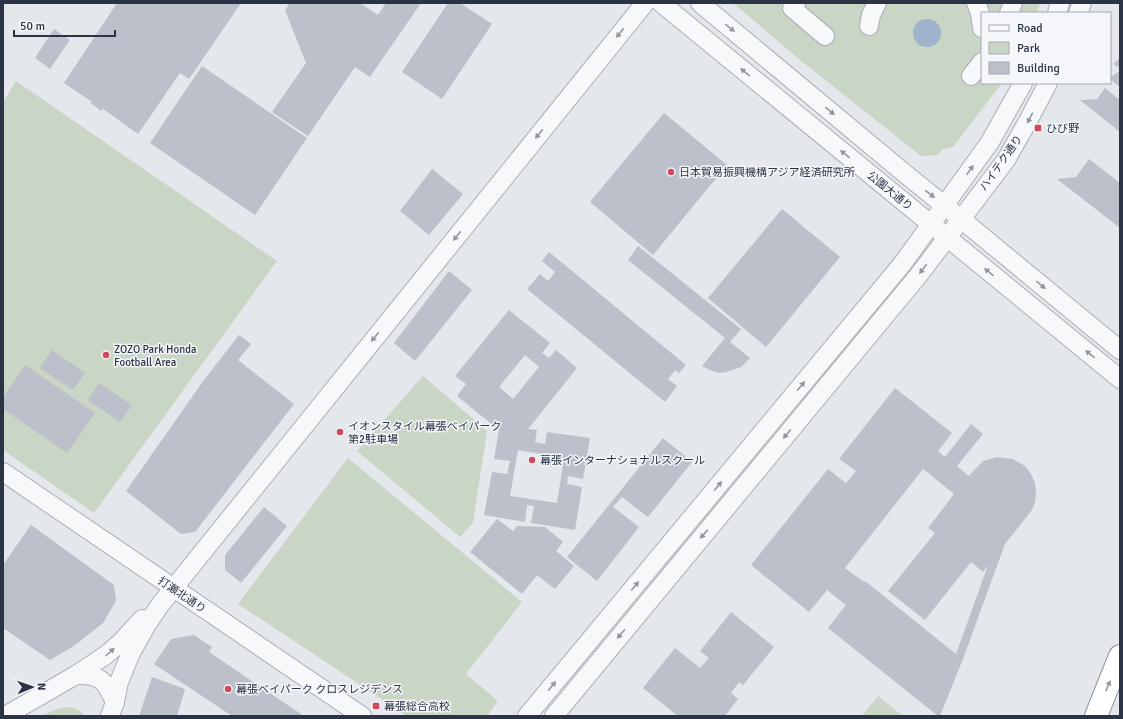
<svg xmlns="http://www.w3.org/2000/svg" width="1123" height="719" viewBox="0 0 1123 719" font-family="Signika,'Noto Sans JP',sans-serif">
	<rect width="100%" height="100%" fill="#e4e7ec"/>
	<g fill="#c9d6c5">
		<path d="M733,3H1040L1037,13H982V83H1002L953,147L943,149L938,155L921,156L800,60Z"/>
		<path d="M16,81L277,261L94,513L3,450V102Z"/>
		<path d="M423,376L487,431L473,523L460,537L357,451Z"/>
		<path d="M348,458L522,602L466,674L498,701L487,716H407L238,604Z"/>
		<path d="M878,696L903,716H862Z"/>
		<path d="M69,707C76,708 80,709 84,716H40L57,709Z"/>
	</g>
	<circle fill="#9fb4cc" cx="927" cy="33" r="14"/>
	<g fill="#bbc0ca" fill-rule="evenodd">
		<path d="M117,3H241L189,79L180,73L138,134L103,109L101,111L91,103L92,102L64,83Z"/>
		<path d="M290,3H360L378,15L386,3H421L370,77L355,67L308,136L272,112L306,63L285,10Z"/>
		<path d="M448,3H460L492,24L442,99L402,72Z"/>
		<path d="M54,29L70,40L50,69L35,58Z"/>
		<path d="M1120,58V68L1113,64Z"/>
		<path d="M202,66L307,138L255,215L150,143Z"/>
		<path d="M1120,71V87L1110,79V77Z"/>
		<path d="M1105,88L1120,100V132L1080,100L1097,99Z"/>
		<path d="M664,113L727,165L653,255L590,202Z"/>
		<path d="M1089,159L1120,183V228L1057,179L1076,177Z"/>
		<path d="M432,169L463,194L429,235L400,211Z"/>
		<path d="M782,209L840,257L766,347L708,298Z"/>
		<path d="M638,246L741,329L730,342L750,358L741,367L727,372L719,373L712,371L702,366L725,338L628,260Z"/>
		<path d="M549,252L686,365L679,373L675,370L668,379L677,386L665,402L527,289L540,274L548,281L555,272L542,261Z"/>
		<path d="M449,271L472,290L415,361L394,343Z"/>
		<path d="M509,310L550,343L542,353L549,358L556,350L577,368L528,429L537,430L535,442L545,444L547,432L590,438L583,479L568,476L567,484L582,487L575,530L531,523L534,506L527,505L525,522L484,515L492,472L507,474L510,461L494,459L499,430L457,396L466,384L455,376ZM525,355L539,367L513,399L499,387ZM518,450L564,458L557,503L510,496Z"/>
		<path d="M239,335L251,344L238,360L294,404L195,532L181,534L126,491L204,380Z"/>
		<path d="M52,350L85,373L73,390L40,368Z"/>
		<path d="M25,365L95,413L67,453L3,409V398Z"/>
		<path d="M99,383L132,405L120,422L88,400Z"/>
		<path d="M895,388L952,433L938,451L945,457L971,424L983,434L957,466L969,476L983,461L997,457L1013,459L1025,466L1031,474L1035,483L1036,492L1035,502L1032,510L1005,544L963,659L940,716H938L828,628L846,605L827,590L809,612L751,565L828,469L846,483L856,471L839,459ZM923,469L954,494L928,528L935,533L888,591L925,620L971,562L983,572L988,565L956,654L865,581L864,582L845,568Z"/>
		<path d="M663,438L692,462L648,517L622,497L613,507L639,527L597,581L567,557Z"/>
		<path d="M264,507L287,526L241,583L225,570V555Z"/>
		<path d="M497,519L513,531L517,526L545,527L563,542L556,551L574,566L555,589L537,575L522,594L470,552Z"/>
		<path d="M31,525L114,585L116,601L103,623L74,646L50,660L3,628V565Z"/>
		<path d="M731,612L774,647L743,685L739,682L731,693L738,699L725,716H678L643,688L675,648L700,668L709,658L700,651Z"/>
		<path d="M194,635L212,647L209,652L301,714L300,716H232L154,664L171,639Z"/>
		<path d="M152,677L185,689L177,716H139Z"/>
	</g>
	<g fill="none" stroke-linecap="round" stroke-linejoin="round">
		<defs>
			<g id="minor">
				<path d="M661,3L1120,379"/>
				<path d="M700,3L903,172L961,219L1120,350"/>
				<path d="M796,3L792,8L825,36"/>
				<path d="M976,3L980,13L982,28"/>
				<path d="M1009,13L1013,3"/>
				<path d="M1057,13L1060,3"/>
				<path d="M1078,13L1082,3"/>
				<path d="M869,26L871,15L877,3"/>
				<path d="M971,76L982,62"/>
				<path d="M3,472L362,716"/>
				<path d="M76,675C101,674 105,681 115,702"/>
				<path d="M5,716L76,675L106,655L121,642L142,619"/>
				<path d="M110,716L115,702L119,682L130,655L146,626L160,605L645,3"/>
				<path d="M527,716L903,263L990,142L1023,83"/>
				<path d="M554,716L918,276L1006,160L1028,121L1048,83"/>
			</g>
			<path id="highway" d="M1096,716L1120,656"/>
		</defs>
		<use href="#minor" stroke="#a9aeb7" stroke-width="20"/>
		<use href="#highway" stroke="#8b94a3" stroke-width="24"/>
		<use href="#minor" stroke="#f7f8fa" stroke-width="18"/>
		<use href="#highway" stroke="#fff" stroke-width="22"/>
	</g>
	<defs><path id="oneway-solid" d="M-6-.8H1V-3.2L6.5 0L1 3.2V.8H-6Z"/></defs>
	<g fill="#9196a0">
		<use href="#oneway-solid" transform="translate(730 28) rotate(39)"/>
		<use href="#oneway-solid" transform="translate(620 33) rotate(129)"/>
		<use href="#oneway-solid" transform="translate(745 72) rotate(-141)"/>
		<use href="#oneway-solid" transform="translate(830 111) rotate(40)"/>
		<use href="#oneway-solid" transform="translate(1030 118) rotate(117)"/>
		<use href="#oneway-solid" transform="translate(539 134) rotate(129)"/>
		<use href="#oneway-solid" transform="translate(845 154) rotate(-141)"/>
		<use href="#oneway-solid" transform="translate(970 170) rotate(-55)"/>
		<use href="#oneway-solid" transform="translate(930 194) rotate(38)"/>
		<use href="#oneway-solid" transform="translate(457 236) rotate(129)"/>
		<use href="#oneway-solid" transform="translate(923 269) rotate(127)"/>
		<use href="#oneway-solid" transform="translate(989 272) rotate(-141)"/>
		<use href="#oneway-solid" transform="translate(1041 285) rotate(40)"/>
		<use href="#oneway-solid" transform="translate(375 337) rotate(129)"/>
		<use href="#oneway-solid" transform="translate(1090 354) rotate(-141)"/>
		<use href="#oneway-solid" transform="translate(801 386) rotate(-50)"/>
		<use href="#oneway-solid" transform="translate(787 434) rotate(130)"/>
		<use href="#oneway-solid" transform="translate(718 486) rotate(-50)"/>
		<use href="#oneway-solid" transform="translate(704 534) rotate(130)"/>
		<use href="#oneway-solid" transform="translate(635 586) rotate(-50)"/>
		<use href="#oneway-solid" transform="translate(621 634) rotate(130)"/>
		<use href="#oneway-solid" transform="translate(110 652) rotate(-42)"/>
		<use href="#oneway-solid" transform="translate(552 686) rotate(-50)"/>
	</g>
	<use fill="#959aa2" href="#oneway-solid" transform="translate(1108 686) rotate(-68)"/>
	<g fill="#d1495b" stroke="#f4f6f9" stroke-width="1.5">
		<rect x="1034" y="124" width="8" height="8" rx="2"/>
		<circle cx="671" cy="172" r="4"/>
		<circle cx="106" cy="355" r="4"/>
		<circle cx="340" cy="432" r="4"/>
		<circle cx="532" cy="460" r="4"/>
		<circle cx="228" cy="689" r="4"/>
		<rect x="372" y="702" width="8" height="8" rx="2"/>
	</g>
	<g text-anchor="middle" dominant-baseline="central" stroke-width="3" stroke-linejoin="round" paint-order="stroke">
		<g font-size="11" fill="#2b3445" stroke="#f4f6f9" text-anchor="start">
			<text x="1046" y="128">ひび野</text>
			<text x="679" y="172">日本貿易振興機構アジア経済研究所</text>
			<text x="114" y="349">ZOZO Park Honda<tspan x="114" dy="13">Football Area</tspan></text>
			<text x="348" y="426">イオンスタイル幕張ベイパーク<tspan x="348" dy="13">第2駐車場</tspan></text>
			<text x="540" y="460">幕張インターナショナルスクール</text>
			<text x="236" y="689">幕張ベイパーク クロスレジデンス</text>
			<text x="384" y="706">幕張総合高校</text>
		</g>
		<g font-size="11" fill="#2b3445" stroke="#f4f6f9">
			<text transform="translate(1001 163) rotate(-55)">ハイテク通り</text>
			<text transform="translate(890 191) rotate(39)">公園大通り</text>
			<text transform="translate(182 595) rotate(34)">打瀬北通り</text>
		</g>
	</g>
	<rect width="1123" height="719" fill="none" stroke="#2b3445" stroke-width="8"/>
	<rect x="981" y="12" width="130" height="72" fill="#f4f6f9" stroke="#a4a8b1"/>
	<rect x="989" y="25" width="20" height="6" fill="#f7f8fa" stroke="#a4a8b1"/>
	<text x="1017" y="32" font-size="12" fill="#2b3445">Road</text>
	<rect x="989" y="42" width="20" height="12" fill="#c9d6c5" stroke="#a4a8b1"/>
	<text x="1017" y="52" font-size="12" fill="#2b3445">Park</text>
	<rect x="989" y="62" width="20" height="12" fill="#bbc0ca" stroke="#a4a8b1"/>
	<text x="1017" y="72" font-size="12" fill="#2b3445">Building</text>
	<g transform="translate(32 687) rotate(88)" stroke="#f4f6f9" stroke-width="3" paint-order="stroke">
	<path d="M0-3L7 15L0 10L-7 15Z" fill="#2b3445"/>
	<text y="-6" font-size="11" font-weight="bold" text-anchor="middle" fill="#2b3445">N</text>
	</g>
	<path d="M14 30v6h101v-6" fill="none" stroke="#2b3445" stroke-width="2"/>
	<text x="20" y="30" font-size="12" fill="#2b3445" stroke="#f4f6f9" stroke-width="3" paint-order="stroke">50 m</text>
</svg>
